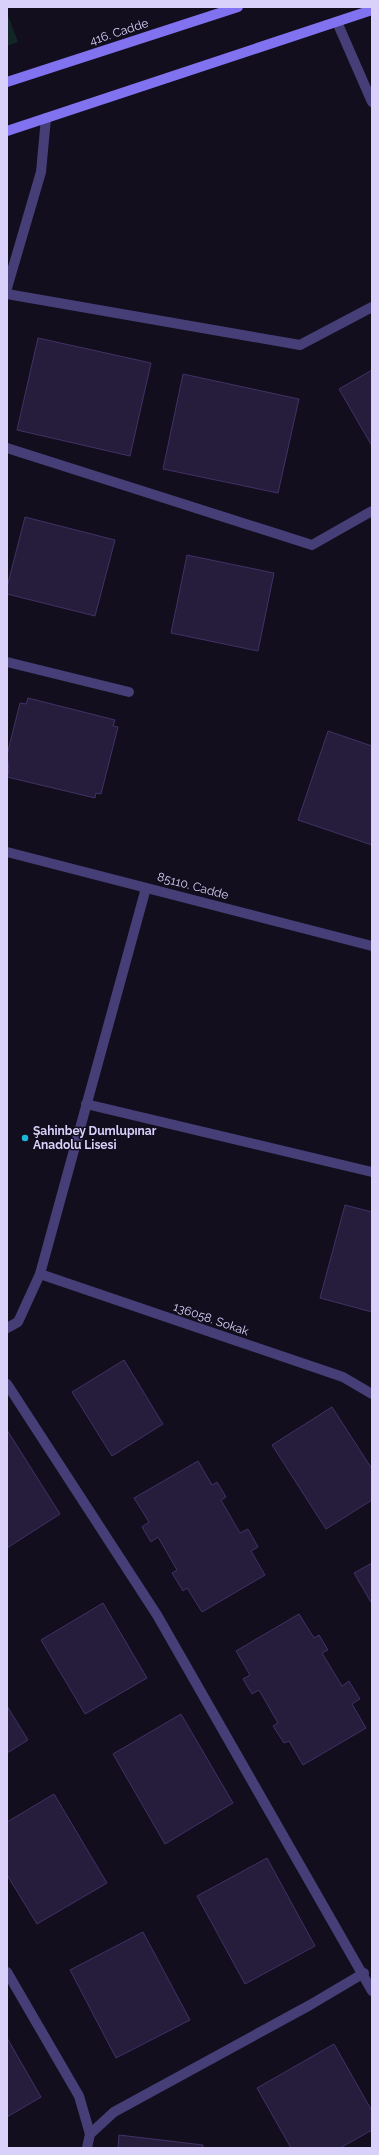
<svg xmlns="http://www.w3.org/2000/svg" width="379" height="2155" viewBox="0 0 379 2155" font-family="Raleway,sans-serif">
	<rect width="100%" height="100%" fill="#120e1e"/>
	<path fill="#122627" d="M7,13L18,42L7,46Z"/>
	<g fill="#261d3c" stroke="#413166">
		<path d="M38,338L151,363L130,456L17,430Z"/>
		<path d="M372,370V446L339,389Z"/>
		<path d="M183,374L299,399L278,493L163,469Z"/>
		<path d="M25,517L115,540L95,616L7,594V587Z"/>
		<path d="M187,555L274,573L258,651L171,633Z"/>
		<path d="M28,698L115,720L113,726L118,727L101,794L96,793L95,798L7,777L9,770L7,755L20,703L26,704Z"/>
		<path d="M328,731L372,746V845L298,820Z"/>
		<path d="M345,1205L372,1212V1312L320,1298Z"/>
		<path d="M124,1360L163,1424L112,1456L72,1392Z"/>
		<path d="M332,1407L372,1469V1500L326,1529L272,1445Z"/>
		<path d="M7,1430L60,1514L7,1548Z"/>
		<path d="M198,1461L212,1485L217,1482L226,1497L221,1500L240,1533L248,1529L258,1547L251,1551L265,1575L202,1612L187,1588L183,1591L172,1573L177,1570L158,1537L151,1542L142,1527L149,1522L134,1498Z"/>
		<path d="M372,1563V1604L354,1573Z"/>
		<path d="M103,1603L147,1678L85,1714L41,1640Z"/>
		<path d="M299,1614L314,1638L319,1635L328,1650L322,1653L342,1686L349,1681L360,1699L352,1704L366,1728L303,1765L289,1741L284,1743L273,1726L278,1723L259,1690L252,1694L243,1679L250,1675L236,1651Z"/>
		<path d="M7,1706L28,1740L7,1753Z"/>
		<path d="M181,1714L233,1803L165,1844L113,1754Z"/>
		<path d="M54,1794L107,1883L37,1924L7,1875V1822Z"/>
		<path d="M267,1858L315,1946L245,1984L197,1896Z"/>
		<path d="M143,1932L190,2020L116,2058L70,1970Z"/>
		<path d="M7,2038L41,2097L7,2117Z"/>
		<path d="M334,2044L372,2111V2130L340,2148H291L257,2088Z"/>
		<path d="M119,2135L203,2145V2148H118Z"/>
	</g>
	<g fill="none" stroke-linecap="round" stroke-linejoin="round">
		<path stroke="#463f77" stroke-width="10" d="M7,662L129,692"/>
		<g stroke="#463f77" stroke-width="10">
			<path d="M337,22L372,102"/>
			<path d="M7,288L41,172L46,118"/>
			<path d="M7,294L300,345L372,307"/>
			<path d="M7,448L312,545L372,511"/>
			<path d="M86,1104L372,1172"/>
			<path d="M40,1274L343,1377L372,1394"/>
			<path d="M7,1328L18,1322L40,1274L146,888"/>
			<path d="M7,1384L157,1615L372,1991"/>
			<path d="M7,1972L79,2096L90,2134L87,2148"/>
			<path d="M90,2134L114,2112L310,2005L364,1973"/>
		</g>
		<path stroke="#463f77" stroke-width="10" d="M7,852L372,946"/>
		<g stroke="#8172ef" stroke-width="10">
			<path d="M7,82L238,7"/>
			<path d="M7,131L372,10"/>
		</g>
	</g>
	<circle fill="#1ab7dc" stroke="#120e1e" stroke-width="1.5" cx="25" cy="1138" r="4"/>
	<g text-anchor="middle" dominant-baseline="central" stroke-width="3" stroke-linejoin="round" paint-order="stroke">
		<g font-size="12" fill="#d9d1fa" stroke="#120e1e">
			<text transform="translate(119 32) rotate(-18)">416. Cadde</text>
			<text transform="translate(193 886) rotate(15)">85110. Cadde</text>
			<text transform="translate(211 1319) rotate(19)">136058. Sokak</text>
		</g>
		<g font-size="12" font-weight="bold" fill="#d9d1fa" stroke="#120e1e" text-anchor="start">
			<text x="33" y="1131">Şahinbey Dumlupınar<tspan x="33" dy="14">Anadolu Lisesi</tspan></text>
		</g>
	</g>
	<rect width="379" height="2155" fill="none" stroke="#d9d1fa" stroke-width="16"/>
</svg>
